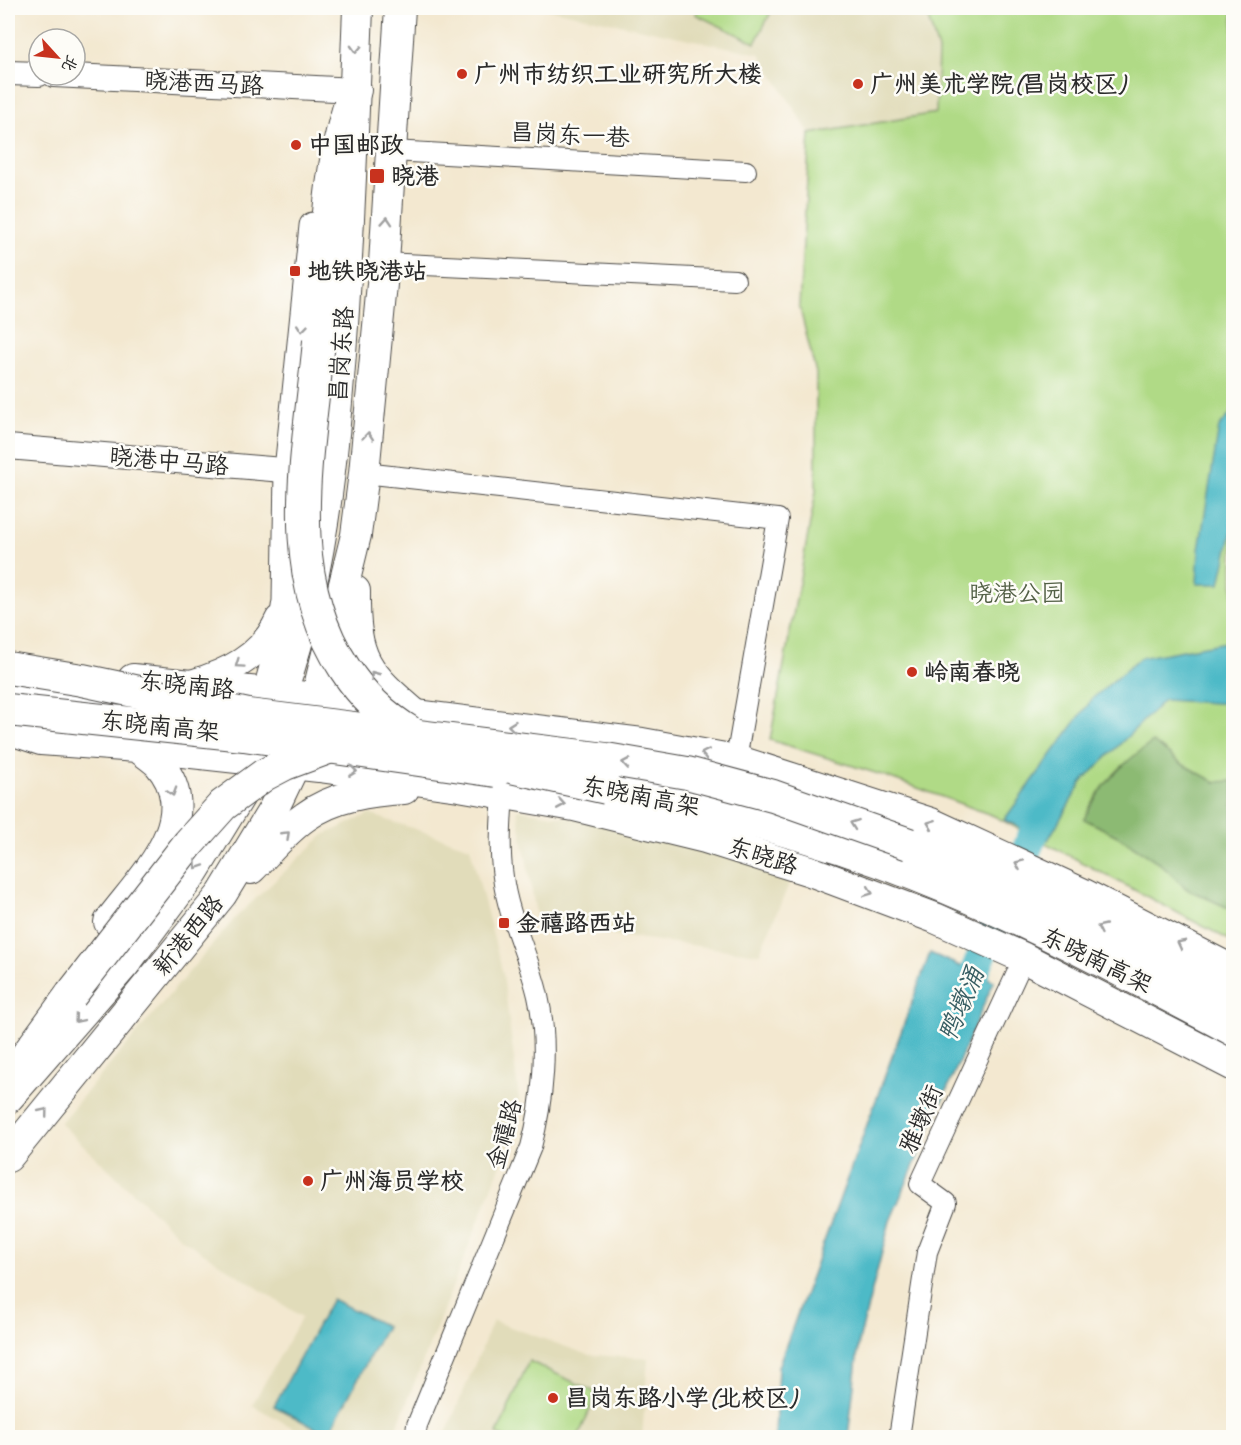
<svg xmlns="http://www.w3.org/2000/svg" width="1241" height="1445" viewBox="0 0 1241 1445" font-family="Caveat,'LXGW WenKai TC',sans-serif">
	<rect width="100%" height="100%" fill="#fdfcf7"/>
	<filter id="ink" filterUnits="userSpaceOnUse"><feTurbulence type="fractalNoise" baseFrequency=".0167" numOctaves="2"/><feDisplacementMap in="SourceGraphic" scale="12" xChannelSelector="R" yChannelSelector="G"/><feConvolveMatrix kernelMatrix="1 2 1 2 8 2 1 2 1" color-interpolation-filters="sRGB"/></filter>
	<filter id="wash" filterUnits="userSpaceOnUse"><feTurbulence type="fractalNoise" baseFrequency=".008" numOctaves="4" result="noise"/><feDisplacementMap in="SourceGraphic" scale="24" xChannelSelector="R" yChannelSelector="G"/><feGaussianBlur stdDeviation="1.35" result="paint"/><feColorMatrix in="noise" values="0 0 0 0 0 0 0 0 0 0 0 0 0 0 0 0 0 1.4 0 .05"/><feComposite in="paint" operator="in"/></filter>
	<g filter="url(#wash)">
		<rect width="100%" height="100%" fill="#f3e8d0"/>
		<g fill="#e1dcba">
			<path d="M543,8H925L938,50L937,113L810,134L760,54Z"/>
			<path d="M517,809L649,831L793,875L759,954L538,925Z"/>
			<path d="M369,814L470,847L503,974L521,1114L393,1437H310L252,1405L302,1317L181,1238L60,1123L236,917L324,835Z"/>
			<path d="M493,1321L589,1355L648,1358L642,1437L444,1438Z"/>
		</g>
		<g fill="#b0da86" stroke="#6e8258" stroke-width="1.5">
			<path d="M698,8H773L755,43L695,14Z"/>
			<path d="M925,8H1233V942L994,816L885,776L770,740L816,491V373L799,305L810,134L936,113L938,50Z"/>
			<path d="M529,1361L597,1393L578,1437L505,1438L497,1434Z"/>
		</g>
		<path fill="#8cba73" stroke="#5c724f" stroke-width="1.5" d="M1153,742L1182,764L1215,782L1233,781V910L1187,889L1158,862L1119,837L1084,819C1100,785 1122,763 1153,742Z"/>
		<g fill="#4dbac7" stroke="#3c7279" stroke-width="1.5">
			<path d="M1233,411V526L1220,584H1197L1199,550L1219,427Z"/>
			<path d="M1233,641V704L1164,700L1082,782L1048,840L1004,820L1093,698L1140,658Z"/>
			<path d="M930,953L994,981L890,1221L859,1341L848,1437H775L778,1367Z"/>
			<path d="M332,1299L386,1326L328,1435L274,1406Z"/>
		</g>
		<g fill="none" stroke-linecap="round" stroke-linejoin="round">
			<path stroke="#4dbac7" stroke-width="30" d="M959,1009L1049,797"/>
		</g>
	</g>
	<g filter="url(#ink)">
		<g fill="none" stroke-linecap="round" stroke-linejoin="round">
			<defs>
				<g id="minor">
					<path d="M392,151L746,171"/>
					<path d="M384,263L735,280"/>
					<path d="M364,473L778,519L736,760"/>
					<path d="M415,1438L417,1425L531,1147C543,1102 549,1043 538,996C529,956 508,918 503,877C499,849 501,822 503,794"/>
					<path d="M903,1438L900,1431L927,1252L946,1203L920,1184L1024,958"/>
				</g>
				<g id="tertiary">
					<path d="M8,73L39,74"/>
					<path d="M54,75L355,90"/>
					<path d="M8,447L307,472"/>
				</g>
				<g id="secondary">
					<path d="M190,684C227,673 262,657 279,619"/>
					<path d="M261,712L279,645L286,601L288,470L313,226"/>
				</g>
				<g id="primary">
					<path d="M355,591C354,660 366,672 416,715"/>
					<path d="M133,679L317,698L416,715L642,743L736,760L931,823L1084,894L1234,971"/>
					<path d="M274,713C322,589 334,457 343,325C350,220 354,114 358,8"/>
					<path d="M8,729L41,740L137,747L319,767L459,786L574,806L705,838L810,871L935,918L1024,958L1234,1066"/>
					<path d="M251,869C268,852 285,831 305,817C333,796 371,791 404,789"/>
					<path d="M109,922C141,879 206,819 159,764C153,758 144,752 137,747"/>
					<path d="M8,1098L124,965L194,871L240,796"/>
					<path d="M8,1157L222,894L273,810L295,764L312,715L356,535L364,473L384,263L400,8"/>
				</g>
				<g id="trunk">
					<path d="M319,341C327,258 325,169 355,90"/>
					<path d="M8,689L133,703"/>
					<path d="M606,788C712,808 815,835 916,875C1025,918 1130,975 1234,1030"/>
					<path d="M909,844C1020,890 1130,938 1234,997"/>
					<path d="M8,1081L71,995"/>
				</g>
			</defs>
			<use href="#minor" stroke="#494744" stroke-width="22"/>
			<use href="#tertiary" stroke="#494744" stroke-width="26"/>
			<use href="#secondary" stroke="#494744" stroke-width="29"/>
			<use href="#primary" stroke="#494744" stroke-width="32"/>
			<use href="#trunk" stroke="#494744" stroke-width="34"/>
			<use href="#minor" stroke="#fff" stroke-width="20"/>
			<use href="#tertiary" stroke="#fff" stroke-width="24"/>
			<use href="#secondary" stroke="#fff" stroke-width="27"/>
			<use href="#primary" stroke="#fff" stroke-width="30"/>
			<use href="#trunk" stroke="#fff" stroke-width="32"/>
			<defs>
				<g id="trunk-bridge">
					<path d="M319,341C309,451 280,571 345,669C362,695 383,716 410,732"/>
					<path d="M8,668L82,680L248,715L606,759L687,773L773,796L909,844"/>
					<path d="M8,710L244,735L496,771"/>
					<path d="M475,759L606,788"/>
					<path d="M71,995L189,843L223,805L264,775L285,764L328,748"/>
				</g>
			</defs>
			<use href="#trunk-bridge" stroke="#494744" stroke-width="34" stroke-linecap="butt"/>
			<use href="#trunk-bridge" stroke="#fff" stroke-width="32"/>
		</g>
		<defs><path id="oneway-chevron" d="M-2-3.5L2.5 0L-2 3.5" fill="none" stroke-width="1.6" stroke-linecap="round" stroke-linejoin="round" transform="scale(1.5)"/></defs>
		<g stroke="#a0a0a0">
			<use href="#oneway-chevron" transform="translate(356 49) rotate(92)"/>
			<use href="#oneway-chevron" transform="translate(387 221) rotate(-86)"/>
			<use href="#oneway-chevron" transform="translate(302 328) rotate(96)"/>
			<use href="#oneway-chevron" transform="translate(368 436) rotate(-85)"/>
			<use href="#oneway-chevron" transform="translate(239 664) rotate(145)"/>
			<use href="#oneway-chevron" transform="translate(374 675) rotate(-127)"/>
			<use href="#oneway-chevron" transform="translate(512 726) rotate(-174)"/>
			<use href="#oneway-chevron" transform="translate(705 754) rotate(-169)"/>
			<use href="#oneway-chevron" transform="translate(626 763) rotate(-170)"/>
			<use href="#oneway-chevron" transform="translate(353 771) rotate(7)"/>
			<use href="#oneway-chevron" transform="translate(172 792) rotate(73)"/>
			<use href="#oneway-chevron" transform="translate(561 804) rotate(10)"/>
			<use href="#oneway-chevron" transform="translate(854 824) rotate(-160)"/>
			<use href="#oneway-chevron" transform="translate(931 824) rotate(-159)"/>
			<use href="#oneway-chevron" transform="translate(286 835) rotate(-44)"/>
			<use href="#oneway-chevron" transform="translate(1019 864) rotate(-156)"/>
			<use href="#oneway-chevron" transform="translate(198 865) rotate(124)"/>
			<use href="#oneway-chevron" transform="translate(869 892) rotate(21)"/>
			<use href="#oneway-chevron" transform="translate(1101 928) rotate(-155)"/>
			<use href="#oneway-chevron" transform="translate(1181 944) rotate(-153)"/>
			<use href="#oneway-chevron" transform="translate(78 1019) rotate(130)"/>
			<use href="#oneway-chevron" transform="translate(44 1112) rotate(-51)"/>
		</g>
	</g>
	<g fill="#c8321e" stroke="#fdfcf7" stroke-width="2">
		<circle cx="462" cy="74" r="6"/>
		<circle cx="858" cy="84" r="6"/>
		<circle cx="296" cy="145" r="6"/>
		<rect x="369" y="168" width="16" height="16" rx="3"/>
		<rect x="289" y="265" width="12" height="12" rx="3"/>
		<circle cx="912" cy="672" r="6"/>
		<rect x="498" y="917" width="12" height="12" rx="3"/>
		<circle cx="308" cy="1181" r="6"/>
		<circle cx="553" cy="1398" r="6"/>
	</g>
	<g text-anchor="middle" dominant-baseline="central" stroke-width="5" stroke-linejoin="round" paint-order="stroke">
		<g font-size="24" font-weight="bold" fill="#2b2b2b" stroke="#fdfcf7" text-anchor="start">
			<text x="474" y="74">广州市纺织工业研究所大楼</text>
			<text x="870" y="84">广州美术学院(昌岗校区)</text>
			<text x="308" y="145">中国邮政</text>
			<text x="391" y="176">晓港</text>
			<text x="307" y="271">地铁晓港站</text>
			<text x="924" y="672">岭南春晓</text>
			<text x="516" y="923">金禧路西站</text>
			<text x="320" y="1181">广州海员学校</text>
			<text x="565" y="1398">昌岗东路小学(北校区)</text>
		</g>
		<g font-size="24" fill="#2b2b2b" stroke="#fdfcf7">
			<text transform="translate(204 83) rotate(3)">晓港西马路</text>
			<text transform="translate(570 135) rotate(3)">昌岗东一巷</text>
			<text transform="translate(341 354) rotate(-86)">昌岗东路</text>
			<text transform="translate(169 461) rotate(5)">晓港中马路</text>
			<text transform="translate(187 685) rotate(6)">东晓南路</text>
			<text transform="translate(160 726) rotate(6)">东晓南高架</text>
			<text transform="translate(641 796) rotate(11)">东晓南高架</text>
			<text transform="translate(763 856) rotate(18)">东晓路</text>
			<text transform="translate(188 935) rotate(-51)">新港西路</text>
			<text transform="translate(1097 960) rotate(26)">东晓南高架</text>
			<text transform="translate(921 1119) rotate(-66)">雅墩街</text>
			<text transform="translate(504 1134) rotate(-74)">金禧路</text>
		</g>
		<g font-size="24" fill="#536046" stroke="#fdfcf7">
			<text x="1017" y="593">晓港公园</text>
		</g>
		<g font-size="26" font-style="italic" fill="#375d62" stroke="#fdfcf7">
			<text transform="translate(961 1004) rotate(-67)">鸭墩涌</text>
		</g>
	</g>
	<rect width="1241" height="1445" fill="none" stroke="#fdfcf7" stroke-width="30"/>
	<g transform="translate(57 57) rotate(117)"><circle r="28" fill="#fdfcf7" stroke="#a9a8a5" stroke-width="1.5"/>
	<path d="M0-4.5L10 22L0 15L-10 22Z" fill="#c8321e"/>
	<text y="-9" font-size="16" font-weight="bold" text-anchor="middle" fill="#2b2b2b">北</text>
	</g>
</svg>
